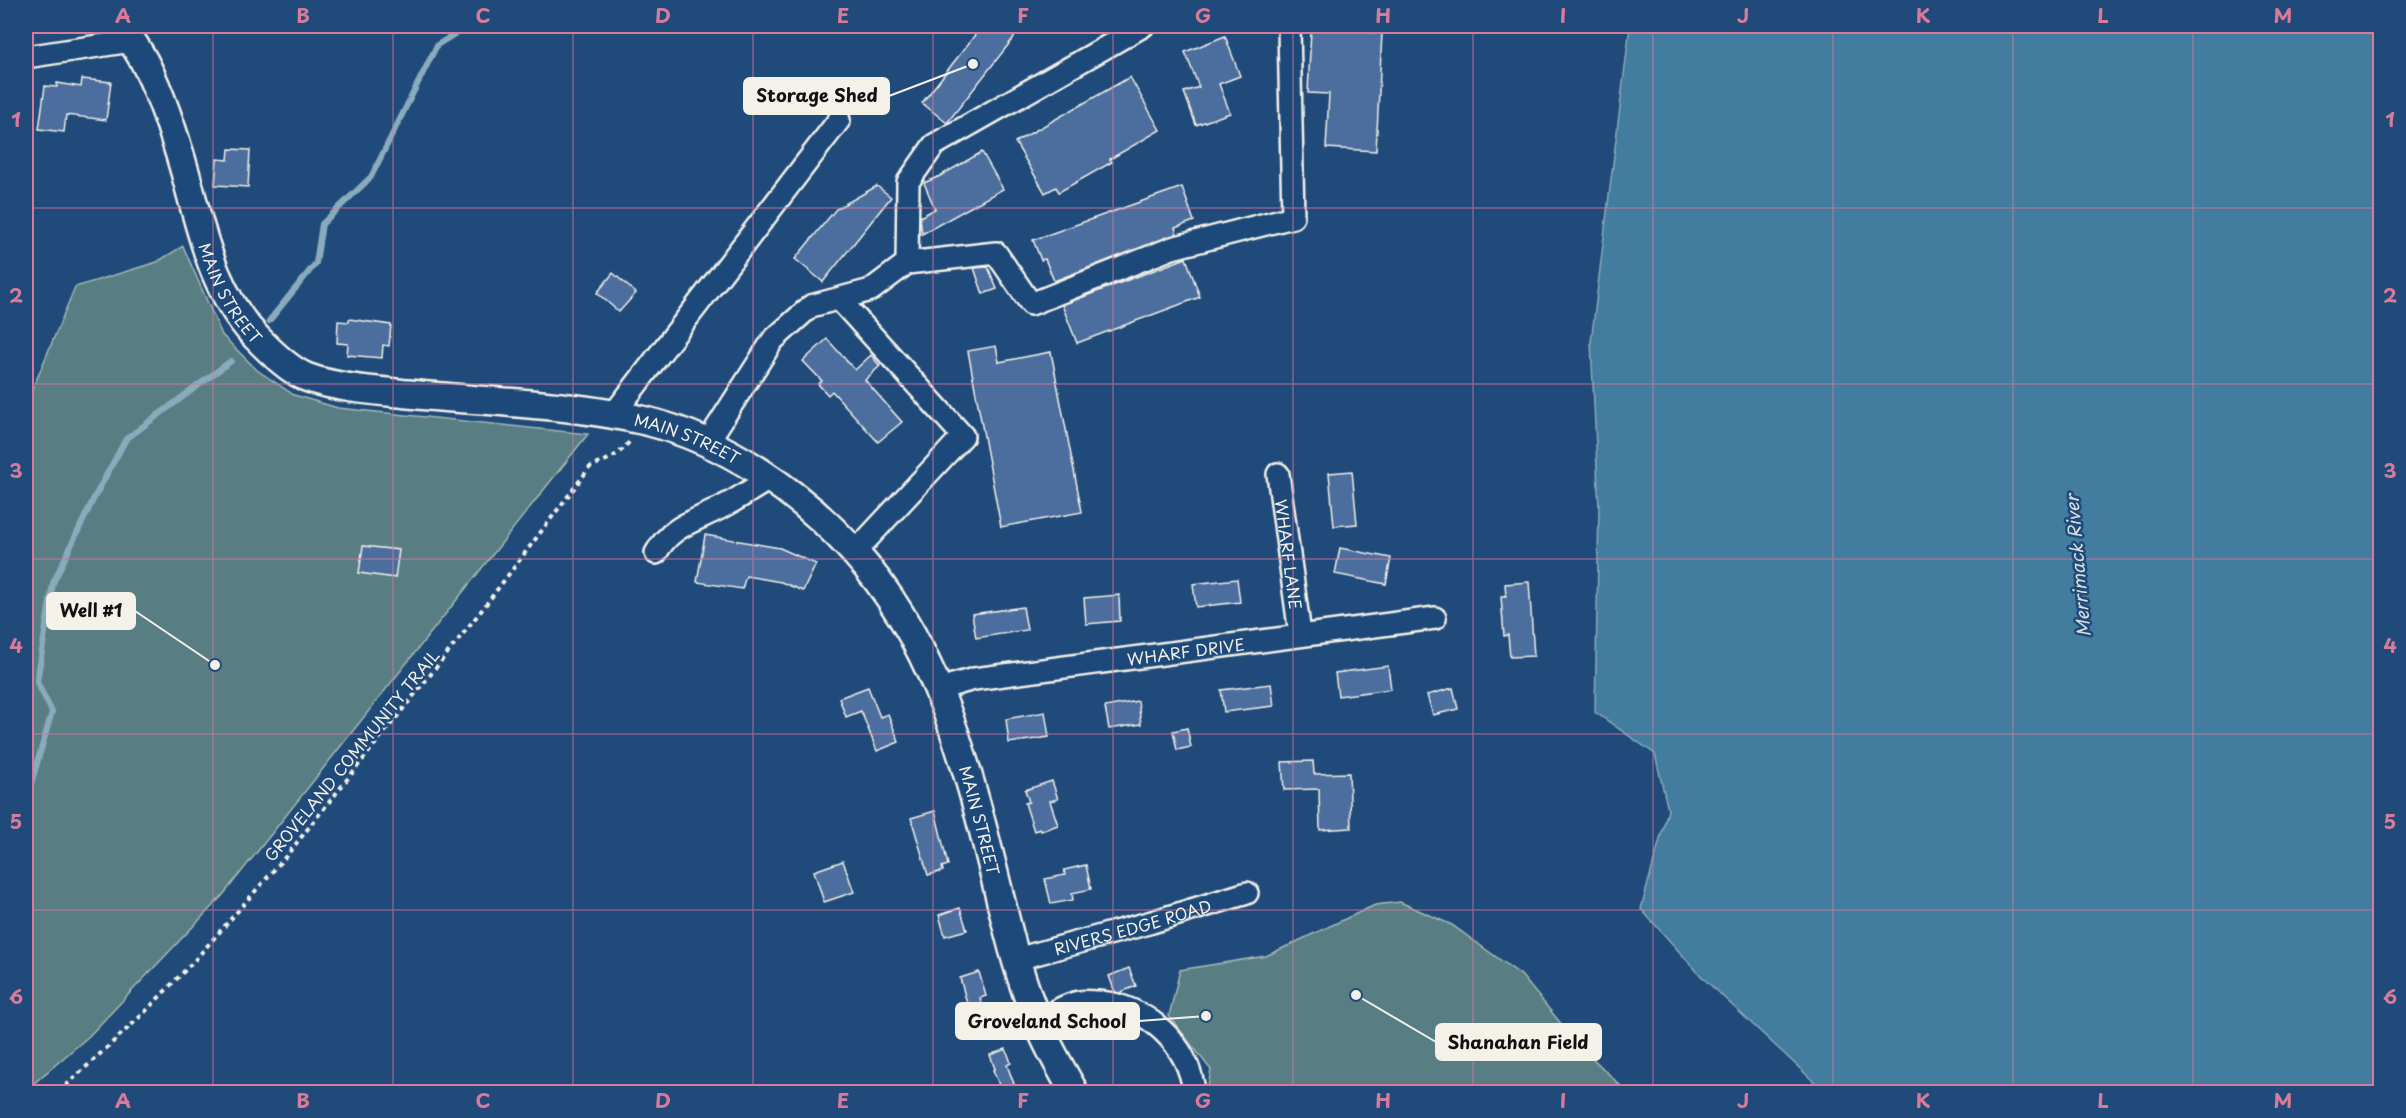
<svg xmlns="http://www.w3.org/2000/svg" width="2406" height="1118" viewBox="0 0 2406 1118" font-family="'Playpen Sans',sans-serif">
	<rect width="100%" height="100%" fill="#1f4a7a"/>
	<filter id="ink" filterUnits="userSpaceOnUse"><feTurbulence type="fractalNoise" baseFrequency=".0167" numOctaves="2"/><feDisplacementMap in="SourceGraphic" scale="12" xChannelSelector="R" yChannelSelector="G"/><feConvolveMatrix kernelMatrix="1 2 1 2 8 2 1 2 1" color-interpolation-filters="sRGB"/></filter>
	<g filter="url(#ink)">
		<g fill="#587e83" stroke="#a6b8b6" stroke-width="1.5">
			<path d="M183,246L222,335L257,370L294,395L338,408L588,434L223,895L89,1036L26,1090V405L75,287L157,262Z"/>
			<path d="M1400,902L1452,925L1521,975L1577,1043L1627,1092H1207L1211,1070L1169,1016L1180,970L1266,956L1375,905Z"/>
		</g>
		<path fill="#437c9e" stroke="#8aabbc" stroke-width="1.5" d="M1630,26H2380V1092H1825L1703,978L1641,909L1668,810L1655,754L1595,712L1599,509L1591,342Z"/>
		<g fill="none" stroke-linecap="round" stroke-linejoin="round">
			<g stroke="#8aabbc" stroke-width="6">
				<path d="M269,321L316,263L322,224L371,177L437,45L463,29L465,26"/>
				<path d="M26,801L52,712L37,682L53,583L94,498L126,439L231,361"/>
			</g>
		</g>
		<g fill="#4b6e9e" stroke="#f4f1e8" stroke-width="1.5">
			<path d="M982,26H1023L947,123L922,103Z"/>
			<path d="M1352,26H1373V33H1382L1376,151L1326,148L1329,94L1308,93L1311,29L1351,31Z"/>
			<path d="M1225,36L1240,76L1219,84L1230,113L1196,125L1184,92L1199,87L1185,52Z"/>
			<path d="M1130,77L1160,130L1110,159L1112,162L1059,192L1056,187L1045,193L1015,142Z"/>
			<path d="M82,79L111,82L106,120L66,115L64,132L39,129L45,86L57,87V83L81,87Z"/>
			<path d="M229,149L250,150L248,187L215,185L217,159L228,160Z"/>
			<path d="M982,152L1003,189L922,234L920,217L935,209L924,183L940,176Z"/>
			<path d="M877,186L891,197L823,282L795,259L836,209Z"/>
			<path d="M1182,187L1194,221L1175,228L1177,234L1054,281L1045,259L1041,260L1033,240Z"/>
			<path d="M1186,258L1200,297L1077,343L1062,305Z"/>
			<path d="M988,267L997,289L983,294L974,268Z"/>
			<path d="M613,273L636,293L619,312L597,293Z"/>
			<path d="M349,319L391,325L389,346L383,345L382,358L347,355L348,344L337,343L338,321L349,322Z"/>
			<path d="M827,339L855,370L871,355L880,366L865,380L902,422L878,442L832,391L828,395L818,384L822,381L803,361Z"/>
			<path d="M996,346L999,362L1051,352L1082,512L1001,527L968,351Z"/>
			<path d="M1352,471L1357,524L1334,526L1329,473Z"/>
			<path d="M705,535L780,548L816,564L803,591L781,582L746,576L742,589L697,582Z"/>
			<path d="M363,546L399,550L395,578L359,573Z"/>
			<path d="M1340,548L1391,558L1386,584L1335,574Z"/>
			<path d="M1237,579L1240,602L1196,607L1193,584Z"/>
			<path d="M1529,582L1534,656L1510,657L1508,635L1504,636L1501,596H1506L1505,584Z"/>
			<path d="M1119,595L1120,621L1086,624L1084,598Z"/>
			<path d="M1023,607L1027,630L976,638L972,614Z"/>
			<path d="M1388,666L1391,689L1338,696L1335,673Z"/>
			<path d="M1271,684L1274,706L1224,712L1221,690Z"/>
			<path d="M868,687L880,717L888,714L899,742L877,751L861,711L846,717L839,698Z"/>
			<path d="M1453,688L1458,709L1433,715L1427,695Z"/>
			<path d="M1138,701L1141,724L1109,729L1105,707Z"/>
			<path d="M1045,712L1049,737L1009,743L1006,719Z"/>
			<path d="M1187,728L1191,747L1177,750L1173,731Z"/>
			<path d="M1313,761L1314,774L1349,773L1351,828L1320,830L1319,789L1284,790L1282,762Z"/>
			<path d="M1052,781L1058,799L1050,801L1058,825L1041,831L1040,829L1034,831L1025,803L1029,802L1025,790Z"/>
			<path d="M935,811L948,865L942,867L943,871L928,875L911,818Z"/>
			<path d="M843,861L854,892L824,902L814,871Z"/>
			<path d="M1086,865L1091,889L1072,893L1073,900L1051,904L1045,879L1065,875L1064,870Z"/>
			<path d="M960,908L967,930L945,936L939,915Z"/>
			<path d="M1129,968L1136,986L1119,993L1115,992L1109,976Z"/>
			<path d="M979,972L986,996L980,998L984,1010L970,1014L960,978Z"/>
			<path d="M1006,1049L1011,1063L1007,1065L1017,1092H1002L993,1070L995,1069L990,1055Z"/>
		</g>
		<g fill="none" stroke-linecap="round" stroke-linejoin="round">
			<defs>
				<g id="minor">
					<path d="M26,57L131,41"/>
					<path d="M907,263L908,182L934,145L1143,26"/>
					<path d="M839,299L963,436L855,552"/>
					<path d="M613,415L839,120"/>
					<path d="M707,443L773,340L811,306L871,290L907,263L996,253L1031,304L1172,248L1293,217L1289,26H1287"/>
					<path id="s1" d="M1278,474L1300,634"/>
					<path d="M656,553C672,524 697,521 724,506C740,498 754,488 769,479"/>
					<path id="s2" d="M939,689L974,679L1435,618"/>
					<path id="s3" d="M1017,959L1152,922L1247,893"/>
					<path d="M1038,1022C1051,1014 1064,1005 1079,1002C1085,1001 1092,1002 1098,1002C1146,1005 1189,1044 1194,1092"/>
				</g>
				<g id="major">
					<path id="s4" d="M122,26C130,39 140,52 147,67C163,99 175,137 185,172C202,234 214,297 262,343C275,356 290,370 306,377C334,388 378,391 408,394C487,402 569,403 646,421C724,440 800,492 853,551C931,636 964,751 991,861C1005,917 1017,976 1041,1029C1050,1051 1063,1072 1074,1092"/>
				</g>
			</defs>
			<use href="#minor" stroke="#f4f1e8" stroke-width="26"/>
			<use href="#major" stroke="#f4f1e8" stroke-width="32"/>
			<path stroke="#f4f1e8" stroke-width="4" stroke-dasharray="4.5 4.5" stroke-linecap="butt" d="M59,1092L142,1015L194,961L287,855L481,611L590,467C607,460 621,455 631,439"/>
			<use href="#minor" stroke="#1f4a7a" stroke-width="21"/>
			<use href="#major" stroke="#1f4a7a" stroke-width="27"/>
		</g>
	</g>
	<path fill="none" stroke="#d87a9a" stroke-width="1.5" stroke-opacity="0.55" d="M213,26V1092M393,26V1092M573,26V1092M753,26V1092M933,26V1092M1113,26V1092M1293,26V1092M1473,26V1092M1653,26V1092M1833,26V1092M2013,26V1092M2193,26V1092M26,208H2380M26,384H2380M26,559H2380M26,734H2380M26,910H2380"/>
	<g text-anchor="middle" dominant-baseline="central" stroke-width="5" stroke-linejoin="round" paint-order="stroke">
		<g font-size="16" fill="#f4f1e8" stroke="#1f4a7a">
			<text stroke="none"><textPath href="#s4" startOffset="290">MAIN STREET</textPath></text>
			<text stroke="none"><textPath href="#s4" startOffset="794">MAIN STREET</textPath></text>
			<text stroke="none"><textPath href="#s1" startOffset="81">WHARF LANE</textPath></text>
			<text stroke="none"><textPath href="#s2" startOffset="250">WHARF DRIVE</textPath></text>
			<text transform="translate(351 755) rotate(-51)">GROVELAND COMMUNITY TRAIL</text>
			<text stroke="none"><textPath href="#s4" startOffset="1298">MAIN STREET</textPath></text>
			<text stroke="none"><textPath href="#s3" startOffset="120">RIVERS EDGE ROAD</textPath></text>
		</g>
		<g font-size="18" font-style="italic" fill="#d9dfdd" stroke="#1f4a7a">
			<text transform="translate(2077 566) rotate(-95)">Merrimack River</text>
		</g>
	</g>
	<path fill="none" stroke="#f4f1e8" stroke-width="2" d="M973 64L889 96M215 665L135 611M1206 1016L1139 1021M1356 995L1436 1042"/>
	<g fill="#f4f1e8" stroke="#1f4a7a" stroke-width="2">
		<circle cx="973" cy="64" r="6"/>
		<circle cx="215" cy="665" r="6"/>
		<circle cx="1206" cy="1016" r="6"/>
		<circle cx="1356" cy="995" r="6"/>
	</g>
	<g fill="#f4f1e8" stroke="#f4f1e8" stroke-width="2">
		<rect x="744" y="78" width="145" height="36" rx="6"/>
		<rect x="47" y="593" width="88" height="36" rx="6"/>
		<rect x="956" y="1003" width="183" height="36" rx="6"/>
		<rect x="1436" y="1024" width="165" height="36" rx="6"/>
	</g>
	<g font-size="18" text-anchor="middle" font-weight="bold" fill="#111">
		<text x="817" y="102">Storage Shed</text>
		<text x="91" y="617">Well #1</text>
		<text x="1047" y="1028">Groveland School</text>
		<text x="1518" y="1049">Shanahan Field</text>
	</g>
	<rect width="2406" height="1118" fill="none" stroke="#1f4a7a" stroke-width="66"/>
	<rect x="33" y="33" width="2340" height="1052" fill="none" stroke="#d87a9a" stroke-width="2"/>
	<g font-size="20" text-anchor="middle" font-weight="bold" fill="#d87a9a">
		<text x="123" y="23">A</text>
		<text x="303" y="23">B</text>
		<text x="483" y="23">C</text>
		<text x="663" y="23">D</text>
		<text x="843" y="23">E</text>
		<text x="1023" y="23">F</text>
		<text x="1203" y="23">G</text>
		<text x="1383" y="23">H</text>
		<text x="1563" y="23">I</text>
		<text x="1743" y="23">J</text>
		<text x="1923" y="23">K</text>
		<text x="2103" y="23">L</text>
		<text x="2283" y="23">M</text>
		<text x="16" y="127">1</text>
		<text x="2390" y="127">1</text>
		<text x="16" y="303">2</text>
		<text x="2390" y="303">2</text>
		<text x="16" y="478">3</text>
		<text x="2390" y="478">3</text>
		<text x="16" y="653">4</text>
		<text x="2390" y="653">4</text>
		<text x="16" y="829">5</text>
		<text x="2390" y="829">5</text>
		<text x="16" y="1004">6</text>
		<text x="2390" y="1004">6</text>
		<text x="123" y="1108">A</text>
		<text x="303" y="1108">B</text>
		<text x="483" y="1108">C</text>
		<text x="663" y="1108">D</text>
		<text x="843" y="1108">E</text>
		<text x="1023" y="1108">F</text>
		<text x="1203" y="1108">G</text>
		<text x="1383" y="1108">H</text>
		<text x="1563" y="1108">I</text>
		<text x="1743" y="1108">J</text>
		<text x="1923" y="1108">K</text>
		<text x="2103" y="1108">L</text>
		<text x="2283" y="1108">M</text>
	</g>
</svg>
